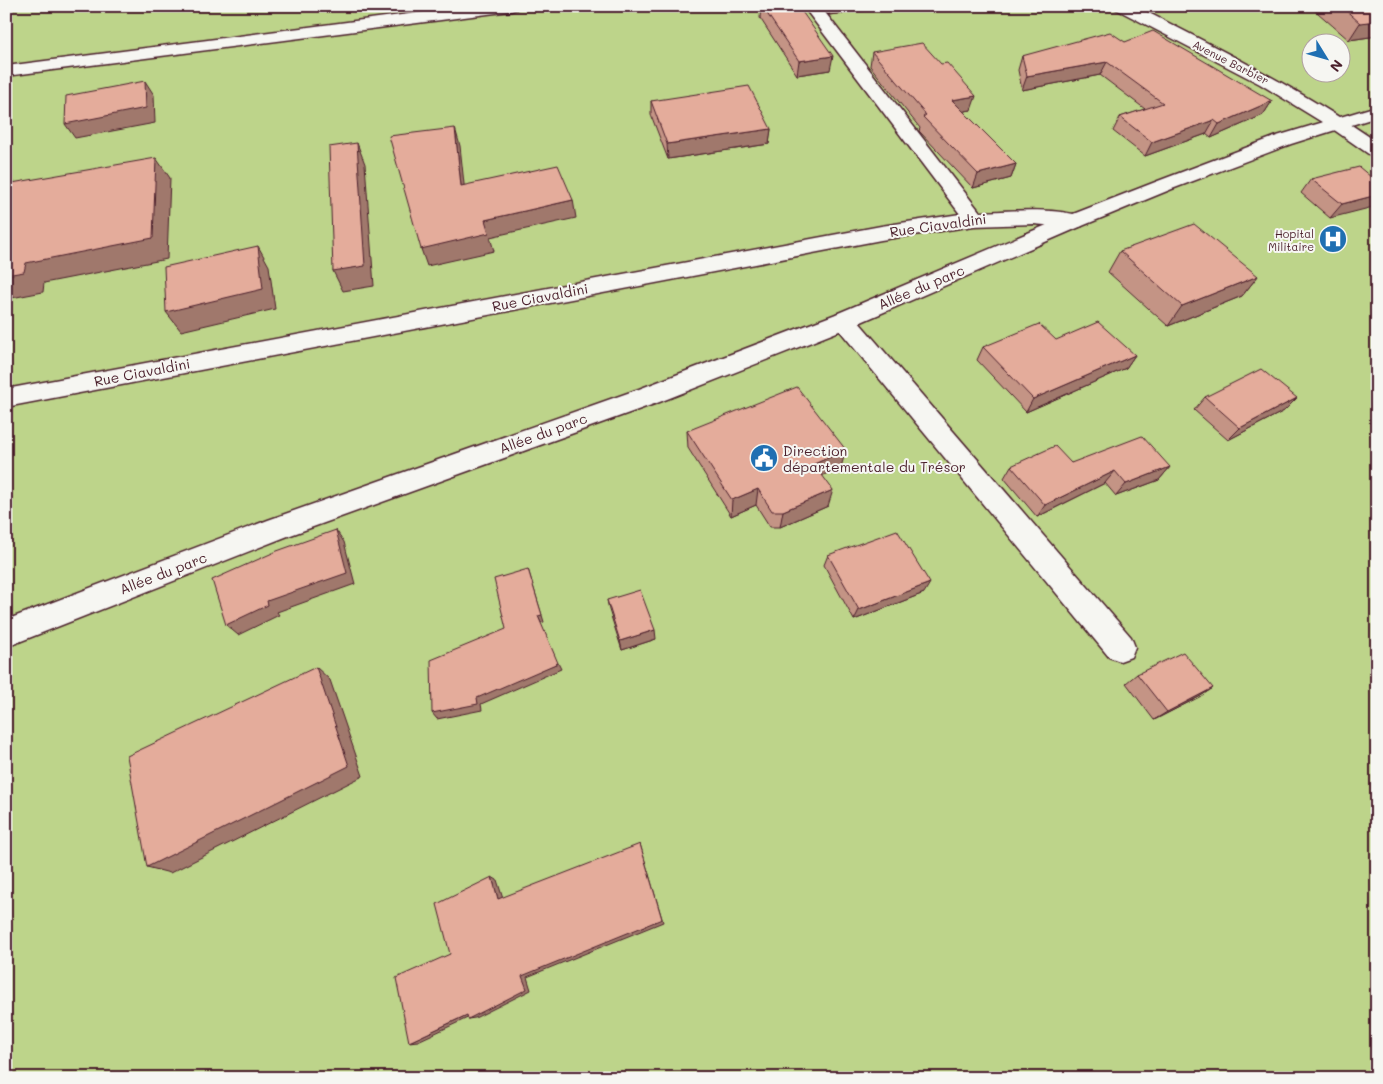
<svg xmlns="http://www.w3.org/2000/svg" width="1383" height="1084" viewBox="0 0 1383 1084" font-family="Mali,sans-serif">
	<rect width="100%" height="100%" fill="#f6f6f2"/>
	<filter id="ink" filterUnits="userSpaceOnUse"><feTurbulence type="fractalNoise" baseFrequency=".02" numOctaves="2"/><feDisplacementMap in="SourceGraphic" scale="10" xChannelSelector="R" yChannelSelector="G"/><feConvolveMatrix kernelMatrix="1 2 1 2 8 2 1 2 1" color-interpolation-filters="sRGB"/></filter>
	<g filter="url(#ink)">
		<path fill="#bdd48a" stroke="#847a5a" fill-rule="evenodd" d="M6,6H1377V1078H6ZM1310,42H1340V72H1310Z"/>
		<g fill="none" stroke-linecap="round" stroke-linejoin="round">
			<defs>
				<g id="street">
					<path d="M471,6H519L517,9L511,11L6,76V66Z"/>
					<path d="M803,6H820L980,212C1013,211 1049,207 1082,216L1085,221L1082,226L1075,228L1034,224L974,226L881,240L6,407V389L881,226L960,214Z"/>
					<path d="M1114,6H1135C1218,48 1300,89 1377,142V157L1370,155L1330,127L1260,84L1116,9Z"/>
					<path d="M844,312L852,314L1131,637L1135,647L1131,657L1120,661L1109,657L836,326L833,320L836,314Z"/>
				</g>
				<path id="secondary" d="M1377,106V117L1291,144L1172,189L1082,226L852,326L657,403L288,536L6,647V620L268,520L639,389L836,314L1068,216L1158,181L1277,136Z"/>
			</defs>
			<use href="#street" stroke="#4a1f2b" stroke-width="3"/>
			<use href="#secondary" stroke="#4a1f2b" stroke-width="3"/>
			<use href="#street" fill="#f6f6f2" fill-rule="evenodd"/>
			<use href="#secondary" fill="#f6f6f2" fill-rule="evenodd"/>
		</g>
		<g fill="#c49485" stroke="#4a1f2b">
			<path d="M761,6H798L830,70L797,75L760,18Z"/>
			<path d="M823,6H902L829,15Z"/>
			<path d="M1310,6H1377V36L1349,40Z"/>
			<path d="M1125,42L1272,101L1263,115L1211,138L1206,134L1145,156L1113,131L1120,117L1145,109L1100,75L1022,90L1018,70L1022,56Z"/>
			<path d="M872,52L971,110L963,111L1016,164L1011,178L973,188L919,131L920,128L870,66Z"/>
			<path d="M651,101L771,129L769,144L668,159L651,115Z"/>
			<path d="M1311,179L1377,182L1330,218L1301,193Z"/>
			<path d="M1120,251L1258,276L1242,296L1168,326L1108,272Z"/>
			<path d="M983,347L1135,355L1126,368L1026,412L977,360Z"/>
			<path d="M1205,397L1297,398L1284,411L1228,440L1194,410Z"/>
			<path d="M687,431L841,467L822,475L828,506L780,527H770L756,505L731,516L688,448Z"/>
			<path d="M1071,463L1170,467L1159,480L1116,496L1105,483L1037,517L1004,478L1011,466Z"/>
			<path d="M828,555L924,593L854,620L824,565Z"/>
			<path d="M607,600L656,639L622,650L609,610Z"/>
			<path d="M1137,674L1213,688L1199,697L1154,720L1126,683Z"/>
		</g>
		<g fill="#a0786c" stroke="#4a1f2b">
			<path d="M831,6H902L829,15Z"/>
			<path d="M1377,21V36L1349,40L1360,23Z"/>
			<path d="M833,56L830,70L797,75L799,61Z"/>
			<path d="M1107,62L1100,75L1022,90L1027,76Z"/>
			<path d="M145,81L154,95L155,123L75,138L65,124Z"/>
			<path d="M976,96L971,110L948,114L952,100Z"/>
			<path d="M1272,101L1263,115L1211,138L1219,124Z"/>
			<path d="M1214,120L1206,134L1145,156L1152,142Z"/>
			<path d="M455,128L460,146L466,203L461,186Z"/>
			<path d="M771,129L769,144L668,159L667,144Z"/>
			<path d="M357,143L365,164L374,286L343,291L333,271Z"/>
			<path d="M156,158L170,178L167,259L44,283L43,292L6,299V275Z"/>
			<path d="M1016,164L1011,178L973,188L978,174Z"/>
			<path d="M1377,195V206L1330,218L1342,204Z"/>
			<path d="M573,200L576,218L490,237L494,251L427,266L421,249L485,220Z"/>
			<path d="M258,246L269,266L275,309L181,331L166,312Z"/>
			<path d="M1258,276L1242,296L1168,326L1182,306Z"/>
			<path d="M1135,355L1126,368L1026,412L1033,399Z"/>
			<path d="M1297,398L1284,411L1228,440L1240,428Z"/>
			<path d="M846,450L841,467L811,481L814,464Z"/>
			<path d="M1170,467L1159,480L1116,496L1126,484Z"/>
			<path d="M1115,471L1105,483L1037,517L1045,505Z"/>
			<path d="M758,489L756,505L731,516L732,500Z"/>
			<path d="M833,490L828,506L780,527L783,511Z"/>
			<path d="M336,530L344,542L355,584L277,612L279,615L238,635L226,625Z"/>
			<path d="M528,569L544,622L541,623L538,616Z"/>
			<path d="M930,583L924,593L854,620L859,610Z"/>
			<path d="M655,630L656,639L622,650L620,641Z"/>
			<path d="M558,663L561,669L481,704L482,710L437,719L432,713Z"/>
			<path d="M316,667L330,680L363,776L170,873L147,867Z"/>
			<path d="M1213,688L1199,697L1154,720L1167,712Z"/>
			<path d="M640,844L663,922L527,977L531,990L475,1018L468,1019L522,976Z"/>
			<path d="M492,877L497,880L504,902L498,899Z"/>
			<path d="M467,1015H474L418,1041L409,1042Z"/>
		</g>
		<g fill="#e4ac9b" stroke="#4a1f2b">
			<path d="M762,6H798L833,56L799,61Z"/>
			<path d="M1341,6H1377V21L1360,23Z"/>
			<path d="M1153,31L1272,101L1219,124L1214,120L1152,142L1120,117L1163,103L1107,62L1027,76L1022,56L1110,32L1125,42Z"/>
			<path d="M922,43L941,64L947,63L976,96L952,100L1016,164L978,174L923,117L926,115L872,52Z"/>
			<path d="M145,81L146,108L65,124L66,96Z"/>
			<path d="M749,86L771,129L667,144L651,101Z"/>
			<path d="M455,128L461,186L558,165L573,200L485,220L489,233L421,249L389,136Z"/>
			<path d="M357,143L365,266L333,271L329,147Z"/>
			<path d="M156,158L153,238L26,263L24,272L6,275V184Z"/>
			<path d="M1359,167L1377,182V195L1342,204L1311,179Z"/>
			<path d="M1194,224L1258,276L1182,306L1120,251Z"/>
			<path d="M258,246L263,289L166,312L164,267Z"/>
			<path d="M1098,322L1135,355L1033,399L983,347L1039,324L1056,340Z"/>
			<path d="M1261,369L1297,398L1240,428L1205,397Z"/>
			<path d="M797,387L846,450L814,464L833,490L783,511H772L758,489L732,500L687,431Z"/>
			<path d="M1142,436L1170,467L1126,484L1115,471L1045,505L1011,466L1055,446L1071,463Z"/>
			<path d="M336,530L347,573L267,601L268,605L226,625L212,580L277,551Z"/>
			<path d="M897,530L930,583L859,610L828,555Z"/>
			<path d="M528,569L542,615L538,616L558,663L477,698L478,704L432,713L431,660L506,629L494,579Z"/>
			<path d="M640,590L655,630L620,641L607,600Z"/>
			<path d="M1183,652L1213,688L1167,712L1137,674Z"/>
			<path d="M316,667L349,766L147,867L127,756Z"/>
			<path d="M640,844L662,919L522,976L527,989L468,1019L467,1015L409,1042L396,978L450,954L437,904L492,877L498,899Z"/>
		</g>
	</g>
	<defs>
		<symbol id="hospital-disc" viewBox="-11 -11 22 22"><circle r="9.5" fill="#1f6fb2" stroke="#f6f6f2"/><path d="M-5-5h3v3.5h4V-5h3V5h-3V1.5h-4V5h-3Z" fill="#fff"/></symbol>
		<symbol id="civic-disc" viewBox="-11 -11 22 22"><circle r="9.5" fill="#1f6fb2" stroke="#f6f6f2"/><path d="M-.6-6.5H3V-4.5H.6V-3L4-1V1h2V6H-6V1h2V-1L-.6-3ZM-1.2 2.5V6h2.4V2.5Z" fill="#fff"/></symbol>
	</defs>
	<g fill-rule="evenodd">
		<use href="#hospital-disc" x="1317" y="223" width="32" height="32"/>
		<use href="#civic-disc" x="748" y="442" width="32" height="32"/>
	</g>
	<g text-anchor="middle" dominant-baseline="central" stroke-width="4" stroke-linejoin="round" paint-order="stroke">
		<g font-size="11" fill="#4a1f2b" stroke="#f6f6f2">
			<text transform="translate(1231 62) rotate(27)">Avenue Barbier</text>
		</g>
		<g font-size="11" fill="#4a1f2b" stroke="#f6f6f2" text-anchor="end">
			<text x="1314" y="233">Hopital<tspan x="1314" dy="13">Militaire</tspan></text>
		</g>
		<g font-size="14" fill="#4a1f2b" stroke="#f6f6f2">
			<text transform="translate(938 225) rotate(-8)">Rue Ciavaldini</text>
			<text transform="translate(921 287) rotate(-23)">Allée du parc</text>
			<text transform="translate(540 297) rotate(-11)">Rue Ciavaldini</text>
			<text transform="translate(142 372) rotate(-11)">Rue Ciavaldini</text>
			<text transform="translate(543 433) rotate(-20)">Allée du parc</text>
			<text transform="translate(163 573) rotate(-21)">Allée du parc</text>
		</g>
		<g font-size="14" fill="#4a1f2b" stroke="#f6f6f2" text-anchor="start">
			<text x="783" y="450">Direction<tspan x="783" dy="16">départementale du Trésor</tspan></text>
		</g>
	</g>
	<rect width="1383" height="1084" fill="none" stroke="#f6f6f2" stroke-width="25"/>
	<rect x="12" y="12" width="1358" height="1059" fill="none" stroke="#4a1f2b" stroke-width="2" filter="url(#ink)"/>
	<g transform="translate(1326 58) rotate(127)"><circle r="24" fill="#f6f6f2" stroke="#b1a0a2"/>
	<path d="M0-4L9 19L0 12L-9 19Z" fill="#1f6fb2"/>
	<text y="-8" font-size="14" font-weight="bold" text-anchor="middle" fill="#4a1f2b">N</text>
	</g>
</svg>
